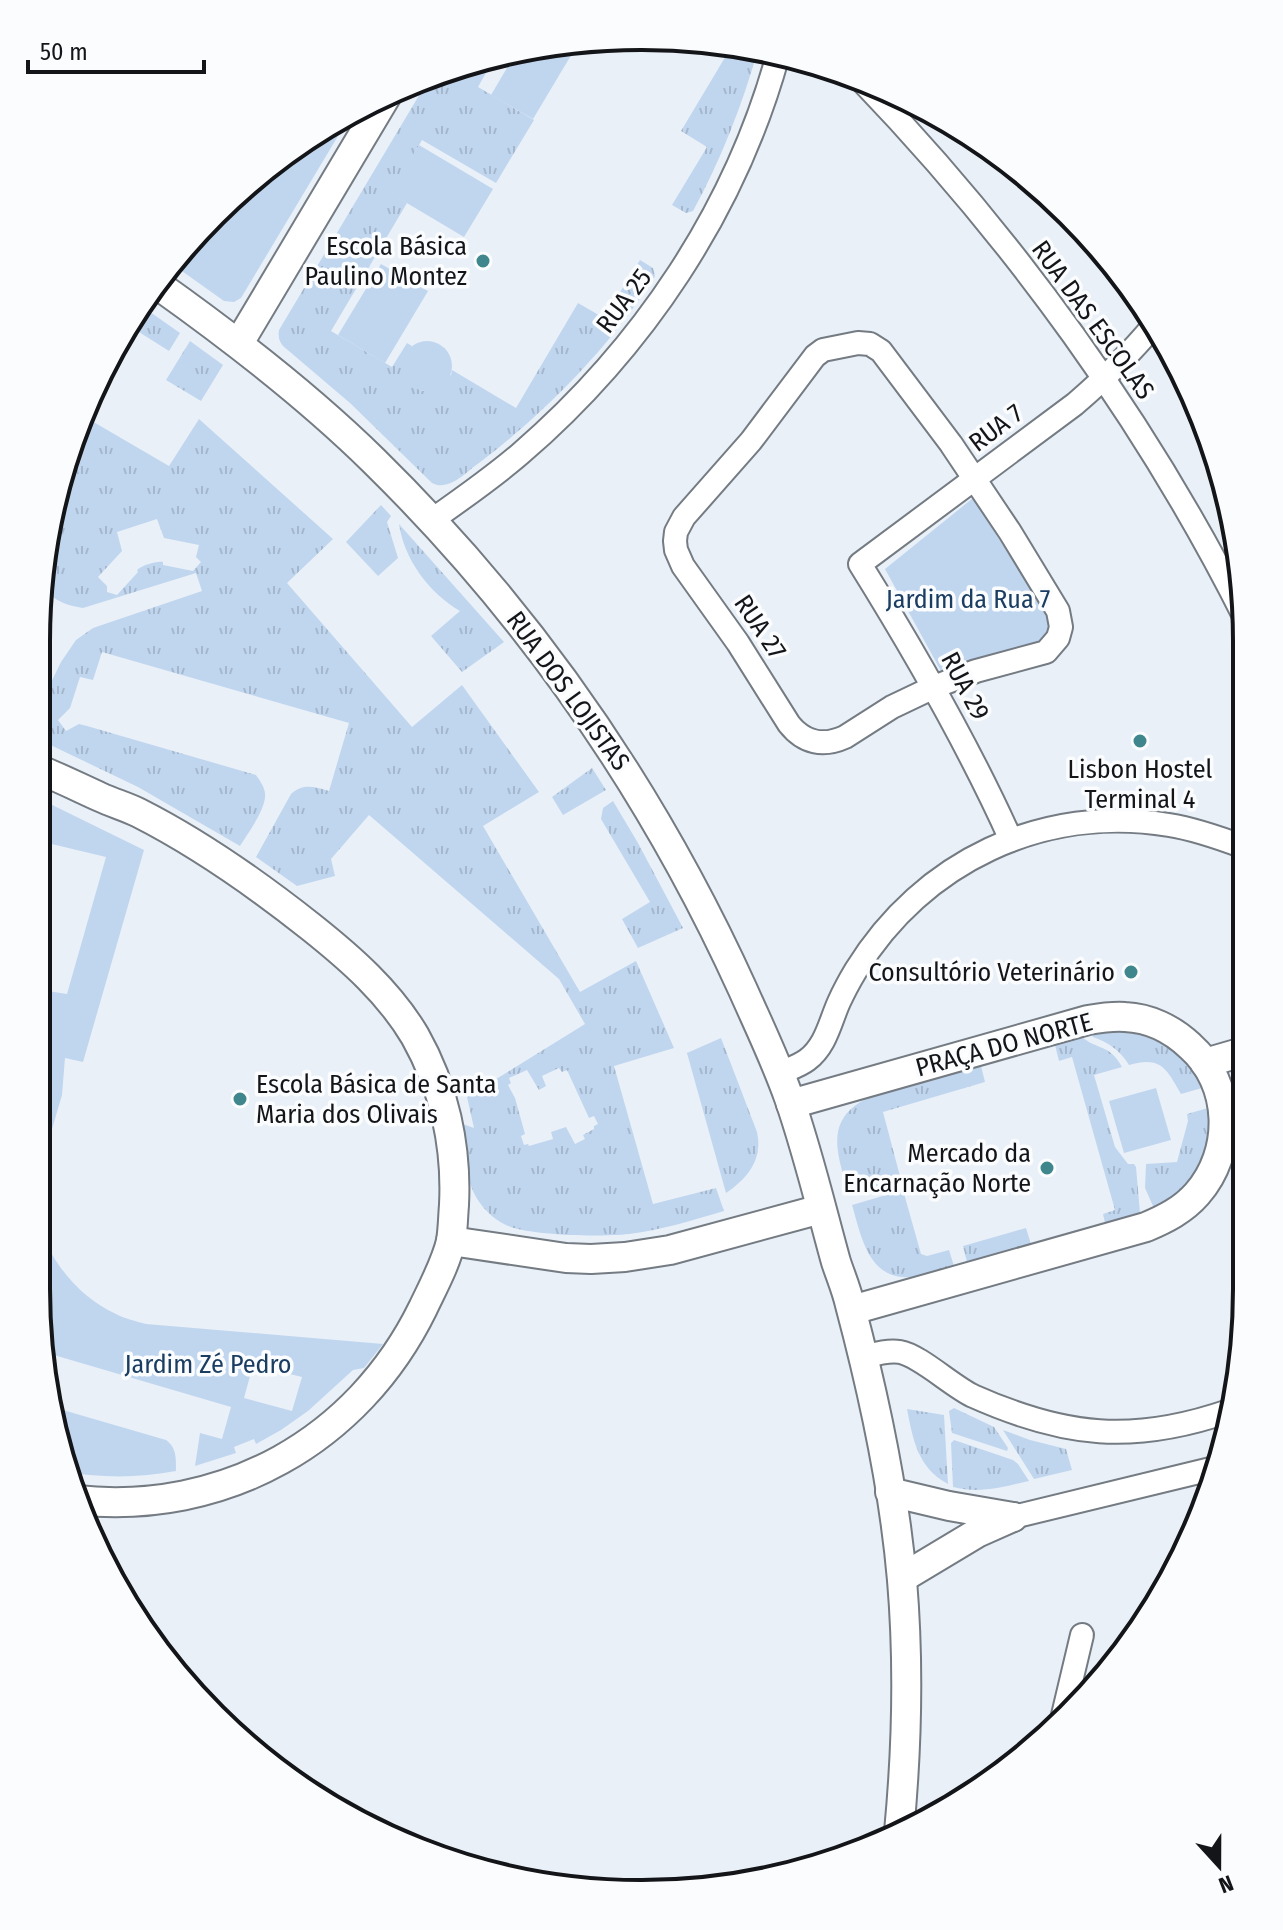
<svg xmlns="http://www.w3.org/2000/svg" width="1283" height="1930" viewBox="0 0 1283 1930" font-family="'Fira Sans Condensed',sans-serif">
	<defs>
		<pattern id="grass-tufts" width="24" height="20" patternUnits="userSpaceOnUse" patternTransform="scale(2)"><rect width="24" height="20" fill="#c0d6ef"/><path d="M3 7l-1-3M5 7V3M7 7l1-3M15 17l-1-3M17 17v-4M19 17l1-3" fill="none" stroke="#a4b7cc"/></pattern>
	</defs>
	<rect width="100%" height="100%" fill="#e9f0f8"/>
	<g fill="url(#grass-tufts)" fill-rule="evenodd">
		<path d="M733,44L758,50C742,105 721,160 693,211L686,213L672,205L707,147L681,131Z"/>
		<path d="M496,55L478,87L534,120L496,183L422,140L391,193L407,203L331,331L392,367L407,343L412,346C397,363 401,383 423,391L451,375L452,370L516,408L578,303L604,318L640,260L653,268L655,276C611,346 545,413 479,463C466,472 449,492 432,483L350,403L283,346C279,341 278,337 279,330L430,77L485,57Z"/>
		<path d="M143,307L180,333L169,351L131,327L117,350L115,349Z"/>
		<path d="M190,341L223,365L201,401L166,380Z"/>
		<path d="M85,417L169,466L199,419L333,539L287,583L412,727L462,685L539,792L483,826L580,992L636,961L674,1048L614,1066L653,1204L716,1188L724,1211C693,1220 662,1230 629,1234C600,1237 535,1236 508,1226C497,1221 487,1213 480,1203C465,1183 462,1146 457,1122L474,1128L467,1097L585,1024L559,979L369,815L331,859L335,876L297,886L256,857L291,794C304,783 314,787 329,791L349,723L102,652L93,680L80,677L70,708L58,720L66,731L79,724L87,726L256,775C260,781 264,786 265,793C267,808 248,833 240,846L138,787L40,740V705L61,662L76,640L93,628L202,591L196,573L83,608C54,603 41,594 41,562ZM157,519L164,538L199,545L196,557L201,562L193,571L163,565V562C156,561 143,565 137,570L138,572L117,595L107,592V586L98,577L122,551L117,532ZM559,1068L562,1072L567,1070L589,1118L594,1116L598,1124L594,1126V1129L583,1135L585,1139L575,1144L566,1127L551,1132L553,1139L529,1146L528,1144L524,1145L521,1136L525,1134L515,1098L508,1085L511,1083L509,1078L527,1070L539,1090L546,1086L542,1076Z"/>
		<path d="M381,505L391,516L387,522L398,558L378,576L346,542Z"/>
		<path d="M399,524L504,642L462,672L431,636L460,611C429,593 404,559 399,524Z"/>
		<path d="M592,768L606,790L563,815L552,797Z"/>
		<path d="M613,801L638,843L683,928L638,948L622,919L650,902L601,819L603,808Z"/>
		<path d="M1110,1031C1149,1032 1187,1049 1202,1088L1181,1094C1166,1068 1161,1056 1129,1065C1120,1050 1109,1043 1093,1037L1092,1034Z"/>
		<path d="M1082,1037C1097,1050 1110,1044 1122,1067L1094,1075L1115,1147L1128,1164H1134L1136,1167L1140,1213L1105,1223L1103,1214L1115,1210L1072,1057L1059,1061L1055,1045Z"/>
		<path d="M721,1038L757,1132C763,1159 748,1178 726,1193L687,1053Z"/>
		<path d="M981,1066L985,1082L883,1112L901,1180L849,1195C838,1154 822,1119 870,1097Z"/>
		<path d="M1208,1108C1216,1152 1194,1185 1158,1207L1153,1206L1145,1188L1146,1164L1177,1162L1188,1121L1187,1114Z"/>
		<path d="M903,1190L921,1254L927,1256L949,1250L954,1266C940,1270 925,1276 910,1277C868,1280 861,1235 852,1205Z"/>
		<path d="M1026,1228L1031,1244L967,1262L963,1246Z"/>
		<path d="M954,1408L994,1427L1008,1448L1007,1451L952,1433L949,1411Z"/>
		<path d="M907,1409L944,1415L948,1484C918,1468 913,1440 907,1409Z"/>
		<path d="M1003,1430L1030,1440L1066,1449L1072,1470L1034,1479Z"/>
		<path d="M954,1440L1013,1460L1018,1464L1029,1481C1003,1487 980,1494 953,1487L951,1443Z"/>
	</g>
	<g fill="#c0d6ef" fill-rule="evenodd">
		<path d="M570,43L576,47L533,119L491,95L517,51Z"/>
		<path d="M353,111L241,298L234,302L224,301L172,264L187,242L273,161Z"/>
		<path d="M419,145L493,189L464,237L390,193Z"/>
		<path d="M381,264L428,291L385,363L338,335Z"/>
		<circle cx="427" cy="366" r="25"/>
		<path d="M973,498L1044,610L1048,622V634L1037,645L941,671L885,569Z"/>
		<path d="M40,799L144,850L83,1062L65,1058L62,1095L37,1180L38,1000L41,990L67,994L106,857L39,841Z"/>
		<path d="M1156,1088L1171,1140L1124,1153L1109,1101Z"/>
		<path d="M36,1221C51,1261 77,1296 116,1314C125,1319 136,1321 146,1324L383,1344L364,1368L353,1370L308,1411L281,1430L256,1444L254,1439L234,1447L236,1453L195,1466L200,1433L222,1439L231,1407L47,1353L36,1288ZM253,1365L302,1377L292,1411L244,1398Z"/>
		<path d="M56,1408L166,1440C177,1448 176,1459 176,1471C140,1478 102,1478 66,1472Z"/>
	</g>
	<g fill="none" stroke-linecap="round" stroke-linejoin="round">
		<defs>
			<g id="minor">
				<path d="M860,79C1013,238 1147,422 1246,620"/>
				<path d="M858,343L870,344L881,351L951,444L1010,532L1058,611L1061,627L1058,638L1046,652L976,671L934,687L892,707L845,737C823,747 804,743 789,724L738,643L683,566L676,550L675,541L676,532L684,517L751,441L815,356L823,350Z"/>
				<path d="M432,520C462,499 492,478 520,454C642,349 735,211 778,55"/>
				<path d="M1011,840C968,744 916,654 860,564L1075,404C1104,379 1130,354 1154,325"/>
				<path d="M780,1073C789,1069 799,1066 807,1060C826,1046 830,1022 839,1002C844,991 850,980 856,970C922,862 1043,804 1169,825C1195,829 1220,838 1244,847"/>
				<path d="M864,1357C875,1354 888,1350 900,1352C919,1355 952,1386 973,1396C1065,1437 1133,1444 1229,1411"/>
				<path d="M1013,1517L1211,1469"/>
				<path d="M1063,1715L1082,1635"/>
			</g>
			<g id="tertiary">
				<path d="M158,285C234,339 308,396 374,461C530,614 653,792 743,990C759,1026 776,1061 789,1098C808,1152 821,1208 836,1262C841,1277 847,1291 850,1305C874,1395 894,1487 902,1580C909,1663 907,1748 899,1832"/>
				<path d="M239,343L388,93"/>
				<path d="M40,770C60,778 80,788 100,797C113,803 127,807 139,813C200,844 258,885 311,927C350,958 389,992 415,1036C444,1087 457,1146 454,1205C453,1216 453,1229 451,1241C446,1263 433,1287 423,1308C358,1441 224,1516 76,1500"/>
				<path d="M1205,1063L1243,1052"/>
				<path d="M791,1104L1088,1020C1100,1018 1112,1016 1125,1017C1149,1018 1172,1029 1190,1046C1233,1084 1234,1152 1197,1194C1183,1210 1165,1219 1146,1227L852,1310"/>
				<path d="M451,1241L566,1258L591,1259L625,1257L670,1250L821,1209"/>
				<path d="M890,1492L949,1506L1013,1517"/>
				<path d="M902,1578L977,1533L1013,1517"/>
			</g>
		</defs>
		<use href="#minor" stroke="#747b82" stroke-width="26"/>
		<use href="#tertiary" stroke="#747b82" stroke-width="32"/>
		<use href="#minor" stroke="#fff" stroke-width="22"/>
		<use href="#tertiary" stroke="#fff" stroke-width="28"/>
	</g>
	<g fill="#3f868d" stroke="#fbfcfe" stroke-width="3">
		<circle cx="483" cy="261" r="8"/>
		<circle cx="1140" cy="741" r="8"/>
		<circle cx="1131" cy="972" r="8"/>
		<circle cx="240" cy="1099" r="8"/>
		<circle cx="1047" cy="1168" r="8"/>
	</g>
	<g text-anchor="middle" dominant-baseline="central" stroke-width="7" stroke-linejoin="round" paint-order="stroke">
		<g font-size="26" fill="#131518" stroke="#fbfcfe" text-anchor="end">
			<text x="467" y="246">Escola Básica<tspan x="467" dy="30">Paulino Montez</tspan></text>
			<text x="1140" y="769" text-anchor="middle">Lisbon Hostel<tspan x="1140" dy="30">Terminal 4</tspan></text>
			<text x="1115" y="972">Consultório Veterinário</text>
			<text x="256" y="1084" text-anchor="start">Escola Básica de Santa<tspan x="256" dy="30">Maria dos Olivais</tspan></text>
			<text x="1031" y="1153">Mercado da<tspan x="1031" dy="30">Encarnação Norte</tspan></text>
		</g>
		<g font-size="26" fill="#131518" stroke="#fbfcfe">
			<text transform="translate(624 301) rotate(-53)">RUA 25</text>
			<text transform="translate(1093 320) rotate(54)">RUA DAS ESCOLAS</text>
			<text transform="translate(996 428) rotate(-37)">RUA 7</text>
			<text transform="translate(760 627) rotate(56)">RUA 27</text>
			<text transform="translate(965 686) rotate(62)">RUA 29</text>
			<text transform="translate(568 691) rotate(54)">RUA DOS LOJISTAS</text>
			<text transform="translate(1004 1045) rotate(-15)">PRAÇA DO NORTE</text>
		</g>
		<g font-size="26" fill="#1a3d61" stroke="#fbfcfe">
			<text x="968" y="599">Jardim da Rua 7</text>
			<text x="208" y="1364">Jardim Zé Pedro</text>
		</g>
	</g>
	<path d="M0 0H1283V1930H0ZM641 50H642A591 591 0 0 1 1233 641V1289A591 591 0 0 1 642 1880H641A591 591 0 0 1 50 1289V641A591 591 0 0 1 641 50Z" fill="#fbfcfe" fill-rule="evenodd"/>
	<path fill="none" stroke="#131518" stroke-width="4" d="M641 50H642A591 591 0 0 1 1233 641V1289A591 591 0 0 1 642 1880H641A591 591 0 0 1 50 1289V641A591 591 0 0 1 641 50Z"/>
	<g transform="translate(1219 1866) rotate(159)" stroke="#fbfcfe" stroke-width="6" paint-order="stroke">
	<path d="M0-6L14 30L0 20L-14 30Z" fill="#131518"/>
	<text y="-12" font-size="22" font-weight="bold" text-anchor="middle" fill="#131518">N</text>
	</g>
	<path d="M28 60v12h176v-12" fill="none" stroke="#131518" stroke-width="4"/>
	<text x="40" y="60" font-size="24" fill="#131518" stroke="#fbfcfe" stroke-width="6" paint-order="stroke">50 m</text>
</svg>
